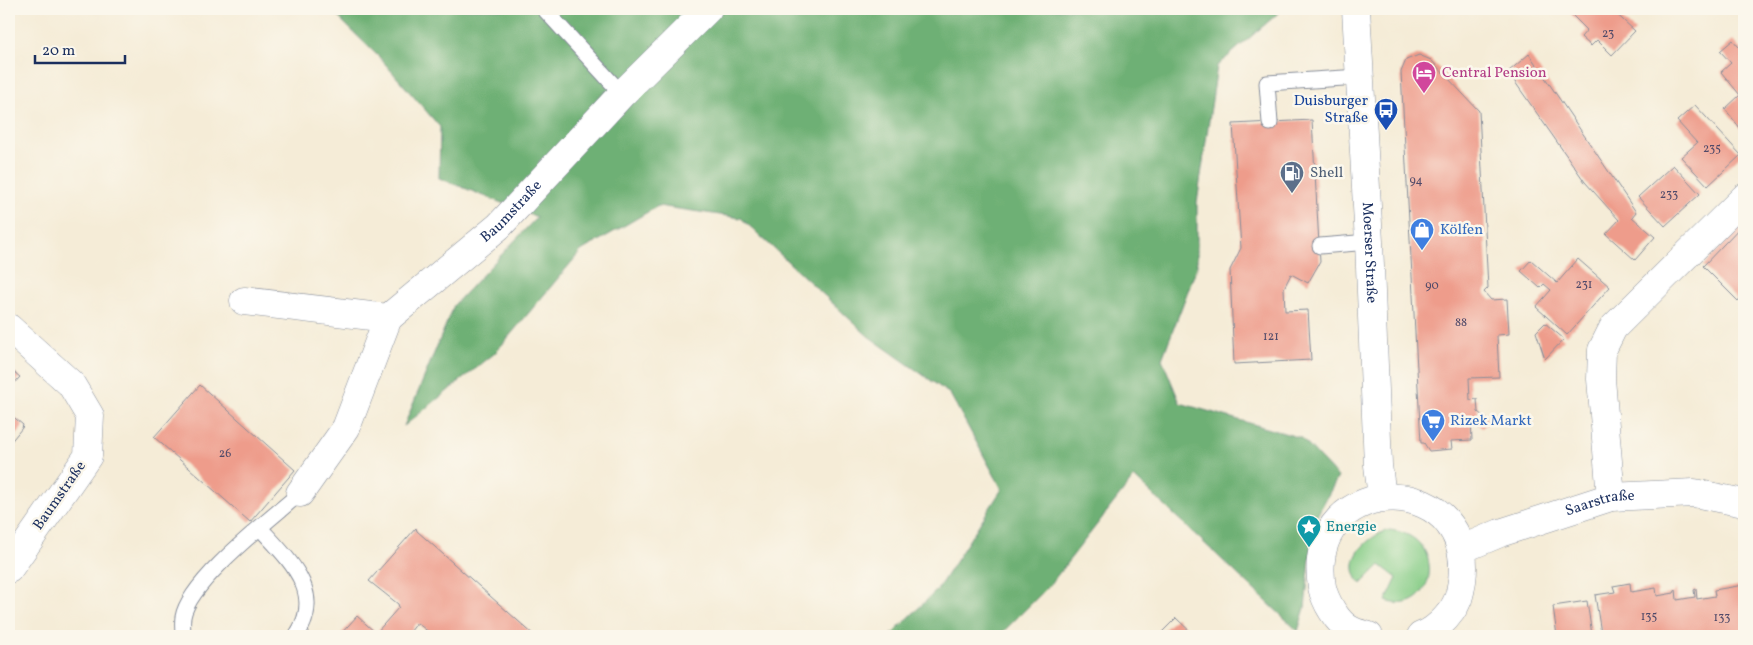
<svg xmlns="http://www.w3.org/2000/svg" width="1753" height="645" viewBox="0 0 1753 645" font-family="Vollkorn,serif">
	<rect width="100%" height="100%" fill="#fbf7ec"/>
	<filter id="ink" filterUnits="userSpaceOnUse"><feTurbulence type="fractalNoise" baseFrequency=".02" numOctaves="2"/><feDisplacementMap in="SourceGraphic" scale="10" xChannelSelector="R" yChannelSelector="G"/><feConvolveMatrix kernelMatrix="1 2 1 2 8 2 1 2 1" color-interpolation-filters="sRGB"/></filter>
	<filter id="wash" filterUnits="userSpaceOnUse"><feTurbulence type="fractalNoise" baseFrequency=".0096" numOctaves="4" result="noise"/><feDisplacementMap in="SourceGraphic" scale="20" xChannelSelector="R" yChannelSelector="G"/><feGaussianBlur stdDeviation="1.12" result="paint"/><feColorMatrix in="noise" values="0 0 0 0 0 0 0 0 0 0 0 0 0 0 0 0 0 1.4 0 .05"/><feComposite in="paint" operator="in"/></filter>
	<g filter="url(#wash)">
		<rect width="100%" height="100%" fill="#f5ecd7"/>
		<path fill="#88cd88" stroke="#527e73" d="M1389,530C1450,535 1436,619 1386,601L1397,578L1380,565L1361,584C1341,561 1367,536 1389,530Z"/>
		<path fill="#6eb074" stroke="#447069" d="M330,9H1283L1217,66L1197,203V267L1162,359L1180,403L1301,438L1338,477L1314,521L1305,608L1298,631L1134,477L1049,586L999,636H890L937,590L1002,489L950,394L868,336L741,218L658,206L581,251L495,353L404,426L454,305L537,217L439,178L440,127L380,58Z"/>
		<g id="blocks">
			<g fill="#ee9c8b">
				<path d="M1572,9H1611L1635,31L1612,55L1597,40L1591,46L1581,37L1587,30L1569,12Z"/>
				<path d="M1733,40L1744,53V78L1741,81L1744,85V133L1725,109L1740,95L1721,72L1731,63L1720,51Z"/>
				<path d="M1529,54L1636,212L1632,217L1655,237L1635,260L1606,234L1619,220L1585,182L1508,72Z"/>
				<path d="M1419,55L1431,60L1479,111L1488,288L1484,292L1491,300L1507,299L1509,334L1497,335L1499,377L1469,378L1470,400L1477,399L1478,412L1489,421L1482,428L1471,418L1472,440L1451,441L1452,449L1429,451L1424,443H1421L1401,72L1406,60Z"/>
				<path d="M1695,105L1741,155L1708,186L1681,157L1697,143L1677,121Z"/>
				<path d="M1312,120L1320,262L1308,283L1291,274L1284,288L1285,311L1308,310L1311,360L1234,364L1230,270L1241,248L1233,124Z"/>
				<path d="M1673,165L1700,194L1665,226L1638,197Z"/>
				<path d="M1744,223V294L1738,301L1703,266Z"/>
				<path d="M1578,259L1610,287L1567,335L1536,307L1551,290L1544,284L1540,288L1521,271L1531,260L1557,283Z"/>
				<path d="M1545,323L1564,339L1545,359L1536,332Z"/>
				<path d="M9,368L20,377L9,389Z"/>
				<path d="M200,385L295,470L250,522L154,437Z"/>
				<path d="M9,413L23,425L22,428L9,444Z"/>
				<path d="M416,528L417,531L535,636H434L417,623L407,636H339L357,616L376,633L399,607L398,604L369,581Z"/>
				<path d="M1630,583L1631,592L1656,588L1657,596L1674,593L1676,589L1677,600L1695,597L1694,590L1696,589L1697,599L1715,596L1714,590L1744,585V636H1599L1601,633L1595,595L1615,592L1613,586Z"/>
				<path d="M1587,601L1592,635L1557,636L1553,606Z"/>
				<path d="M1176,618L1195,636H1158Z"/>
			</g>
		</g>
	</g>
	<g filter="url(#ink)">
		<use href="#blocks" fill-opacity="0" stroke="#888e9a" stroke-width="1"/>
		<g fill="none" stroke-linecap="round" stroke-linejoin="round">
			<defs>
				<g id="service">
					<path d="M544,9L622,94"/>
					<path d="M1270,123L1267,83L1359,77"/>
					<path d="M1320,246L1369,242"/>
					<path d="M260,528C289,560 326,593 296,636"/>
					<path d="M183,636C183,630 182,623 183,617C189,581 272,518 300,493"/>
				</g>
				<g id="minor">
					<path id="s1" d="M244,301L388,318L499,226L622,94L708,9"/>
					<path d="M9,328L71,384L90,416L88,456L9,569"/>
					<path d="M300,493L346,428L388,318"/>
					<path d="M1611,497L1601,379L1602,350L1613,328L1744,198"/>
					<path id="s2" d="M1462,549L1500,533L1611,497L1694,493L1744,503"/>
				</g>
				<g id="secondary">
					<path id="s3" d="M1356,9L1369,242L1378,465L1382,497"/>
					<path d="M1369,636C1363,634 1356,633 1351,630C1337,623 1325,601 1322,587C1302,466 1488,468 1460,592C1457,609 1438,630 1421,636"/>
				</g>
			</defs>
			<use href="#service" stroke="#888e9a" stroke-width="17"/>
			<use href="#minor" stroke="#888e9a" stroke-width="29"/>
			<use href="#secondary" stroke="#888e9a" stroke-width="29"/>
			<use href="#service" stroke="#fff" stroke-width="15"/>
			<use href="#minor" stroke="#fff" stroke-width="28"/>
			<use href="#secondary" stroke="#fff" stroke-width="28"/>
		</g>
	</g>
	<defs>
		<symbol id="hotel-pin" viewBox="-11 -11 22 30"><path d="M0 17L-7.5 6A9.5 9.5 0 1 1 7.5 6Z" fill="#d1479c" stroke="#fbf7ec"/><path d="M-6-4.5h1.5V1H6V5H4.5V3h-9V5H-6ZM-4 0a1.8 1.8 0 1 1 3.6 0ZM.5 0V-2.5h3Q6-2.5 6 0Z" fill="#fff"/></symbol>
		<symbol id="bus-pin" viewBox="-11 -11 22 30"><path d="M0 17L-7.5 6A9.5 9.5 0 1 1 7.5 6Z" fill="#1a4fb4" stroke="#fbf7ec"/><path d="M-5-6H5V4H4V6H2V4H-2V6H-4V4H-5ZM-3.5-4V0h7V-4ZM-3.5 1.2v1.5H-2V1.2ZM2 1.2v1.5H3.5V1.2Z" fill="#fff"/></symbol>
		<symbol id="fuel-pin" viewBox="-11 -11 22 30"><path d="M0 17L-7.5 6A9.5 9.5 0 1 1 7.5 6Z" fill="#5c6f8a" stroke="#fbf7ec"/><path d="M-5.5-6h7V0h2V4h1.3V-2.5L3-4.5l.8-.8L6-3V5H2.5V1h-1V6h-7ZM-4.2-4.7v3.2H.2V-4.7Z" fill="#fff"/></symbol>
		<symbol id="shop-pin" viewBox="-11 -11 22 30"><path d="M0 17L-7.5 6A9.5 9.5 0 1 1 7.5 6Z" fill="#3f7fe0" stroke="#fbf7ec"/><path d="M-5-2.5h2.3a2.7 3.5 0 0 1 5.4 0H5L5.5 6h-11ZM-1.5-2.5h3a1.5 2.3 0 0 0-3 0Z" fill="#fff"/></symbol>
		<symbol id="supermarket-pin" viewBox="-11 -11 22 30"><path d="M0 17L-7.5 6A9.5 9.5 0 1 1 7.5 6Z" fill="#3f7fe0" stroke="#fbf7ec"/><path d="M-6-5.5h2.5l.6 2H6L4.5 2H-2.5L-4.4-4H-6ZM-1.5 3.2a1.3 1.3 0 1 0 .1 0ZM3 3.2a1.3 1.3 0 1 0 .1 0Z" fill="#fff"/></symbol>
		<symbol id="sight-pin" viewBox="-11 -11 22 30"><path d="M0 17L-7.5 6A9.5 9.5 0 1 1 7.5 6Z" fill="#0f9aa8" stroke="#fbf7ec"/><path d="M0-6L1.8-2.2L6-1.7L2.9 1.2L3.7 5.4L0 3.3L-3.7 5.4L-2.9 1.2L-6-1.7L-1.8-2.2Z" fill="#fff"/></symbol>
	</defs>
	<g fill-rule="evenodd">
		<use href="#hotel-pin" x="1410" y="59" width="28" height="38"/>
		<use href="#bus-pin" x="1372" y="96" width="28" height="38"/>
		<use href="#fuel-pin" x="1278" y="159" width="28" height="38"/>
		<use href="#shop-pin" x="1408" y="216" width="28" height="38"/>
		<use href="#supermarket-pin" x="1419" y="407" width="28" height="38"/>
		<use href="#sight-pin" x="1295" y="513" width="28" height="38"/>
	</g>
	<g text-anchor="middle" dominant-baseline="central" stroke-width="5" stroke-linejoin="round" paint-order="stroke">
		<g font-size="12" fill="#504a69">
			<text x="1608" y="34">23</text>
			<text x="1712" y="149">235</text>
			<text x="1416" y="181">94</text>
			<text x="1669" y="195">233</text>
			<text x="1584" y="285">231</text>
			<text x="1432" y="286">90</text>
			<text x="1461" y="323">88</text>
			<text x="1271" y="337">121</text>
			<text x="225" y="454">26</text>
			<text x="1649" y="617">135</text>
			<text x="1722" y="618">133</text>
		</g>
		<g font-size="15" fill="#b23c85" stroke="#fbf7ec" text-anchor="start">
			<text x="1442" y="73">Central Pension</text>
		</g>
		<g font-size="15" fill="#164399" stroke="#fbf7ec" text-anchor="end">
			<text x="1368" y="101">Duisburger<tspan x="1368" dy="17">Straße</tspan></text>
		</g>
		<g font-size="15" fill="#4e5e75" stroke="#fbf7ec" text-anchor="start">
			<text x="1310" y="173">Shell</text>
		</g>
		<g font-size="15" fill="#1b2f5e" stroke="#fbf7ec">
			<text stroke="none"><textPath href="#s1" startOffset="308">Baumstraße</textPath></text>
			<text stroke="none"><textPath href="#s3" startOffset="244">Moerser Straße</textPath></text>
			<text transform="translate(60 496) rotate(-55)">Baumstraße</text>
			<text stroke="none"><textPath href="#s2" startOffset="146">Saarstraße</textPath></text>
		</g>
		<g font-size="15" fill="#366cbe" stroke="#fbf7ec" text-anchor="start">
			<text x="1440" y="230">Kölfen</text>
			<text x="1450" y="421">Rizek Markt</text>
		</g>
		<g font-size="15" fill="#0d838f" stroke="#fbf7ec" text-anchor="start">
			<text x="1326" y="527">Energie</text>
		</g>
	</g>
	<rect width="1753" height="645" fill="none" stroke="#fbf7ec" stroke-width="30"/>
	<path d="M35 55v8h90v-8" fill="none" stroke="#1b2f5e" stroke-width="2.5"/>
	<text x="42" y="55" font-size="15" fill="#1b2f5e" stroke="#fbf7ec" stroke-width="4" paint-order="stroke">20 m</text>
</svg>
